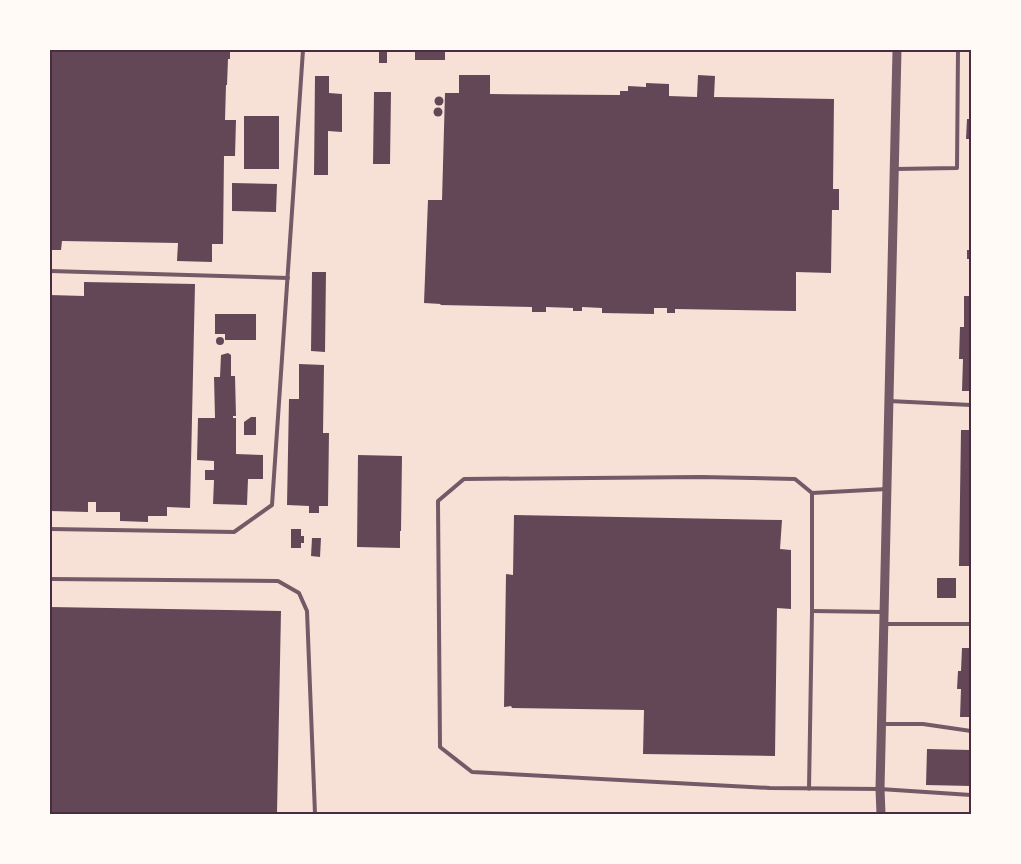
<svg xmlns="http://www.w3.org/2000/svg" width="1021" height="864" viewBox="0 0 1021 864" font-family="'Noto Sans',sans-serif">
	<rect width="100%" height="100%" fill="#f7e1d7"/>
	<g fill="#644757">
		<path d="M50,50H230V59H228L227,85H226L225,120H236L235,156H224L223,244H212V262L177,261L178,243L62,241L61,250H50Z"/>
		<rect x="415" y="50" width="30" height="10"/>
		<rect x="379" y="51" width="8" height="12"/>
		<path d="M459,75H490V94L620,95V91H628V86L646,87V83L669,84V96L697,97L698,75L715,76L714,97L834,99L833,189H839V210H832L831,273L796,272V311L675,309V313H667V308H654V314L602,313V308L582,307V311H573V308L546,307V312H532V307L440,305L441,304L424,303L428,200H442L445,93H459Z"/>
		<path d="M315,76H329V93L342,94V132L328,131V175H314Z"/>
		<path d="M374,92H391L390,164H373Z"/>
		<circle cx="439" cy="101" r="4.5"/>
		<circle cx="438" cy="112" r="4.5"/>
		<rect x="244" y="116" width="35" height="53"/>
		<path d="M967,119H971V139H966Z"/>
		<path d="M232,183L277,184L276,212L232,211Z"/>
		<rect x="967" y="250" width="4" height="9"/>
		<path d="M312,272H326L325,352L311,351Z"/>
		<path d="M84,282L195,284L190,508L167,507V516H148V522L120,521V512H96V502H88V512L50,511V295L84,296Z"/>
		<path d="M964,296H971V391H962L963,359H959L960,327H964Z"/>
		<path d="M215,314H256V340H225V334H215Z"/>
		<circle cx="220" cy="341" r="4"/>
		<path d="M228,353L231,355V376H235L236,416H233V418H236V454L263,455V479H248L247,505L213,504L214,480H205V470H214V461L197,460L198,418H215L214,377H220L221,355Z"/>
		<path d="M299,364L324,365L323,433H329L328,506H319V513H309V506L287,505L289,399H299Z"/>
		<path d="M251,417H256V435H244V422Z"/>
		<path d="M961,430H971V566H959Z"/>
		<path d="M358,455L402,456L401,531H400V548L357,547Z"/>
		<path d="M514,515L782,520L780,549L791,550V609L777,608L775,756L643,754L644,710L512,708L511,706L504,707L506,574L513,575Z"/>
		<path d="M291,529H301V536H304V543H301V548H291Z"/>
		<path d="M312,538H321L320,557L311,556Z"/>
		<rect x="937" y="578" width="19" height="20"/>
		<path d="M50,607L281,611L277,814H50Z"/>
		<path d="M962,648H971V717H960L961,689H957L958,671H961Z"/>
		<path d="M927,749L971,750V786L926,785Z"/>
	</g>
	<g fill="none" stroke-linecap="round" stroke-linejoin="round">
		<g stroke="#755966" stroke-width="4">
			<path d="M895,169L957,168L958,50"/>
			<path d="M50,271L288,278"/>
			<path d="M889,401L971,405"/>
			<path d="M812,493L887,489"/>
			<path d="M50,529L234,532L272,505L303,50"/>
			<path d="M50,579L278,581L299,593L307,611L315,814"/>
			<path d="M812,611L884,612"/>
			<path d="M884,624H971"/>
			<path d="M882,724H923L971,731"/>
			<path d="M809,789L812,611V493L795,479L701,477L464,479L438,501L440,747L472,772L770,788L880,789L971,795"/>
		</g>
		<path stroke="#755966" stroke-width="9" d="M881,814L880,789L897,50"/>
	</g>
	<rect width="1021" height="864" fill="none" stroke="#fffaf5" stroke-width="102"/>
	<rect x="51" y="51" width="919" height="762" fill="none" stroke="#4a2c40" stroke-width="2"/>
</svg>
